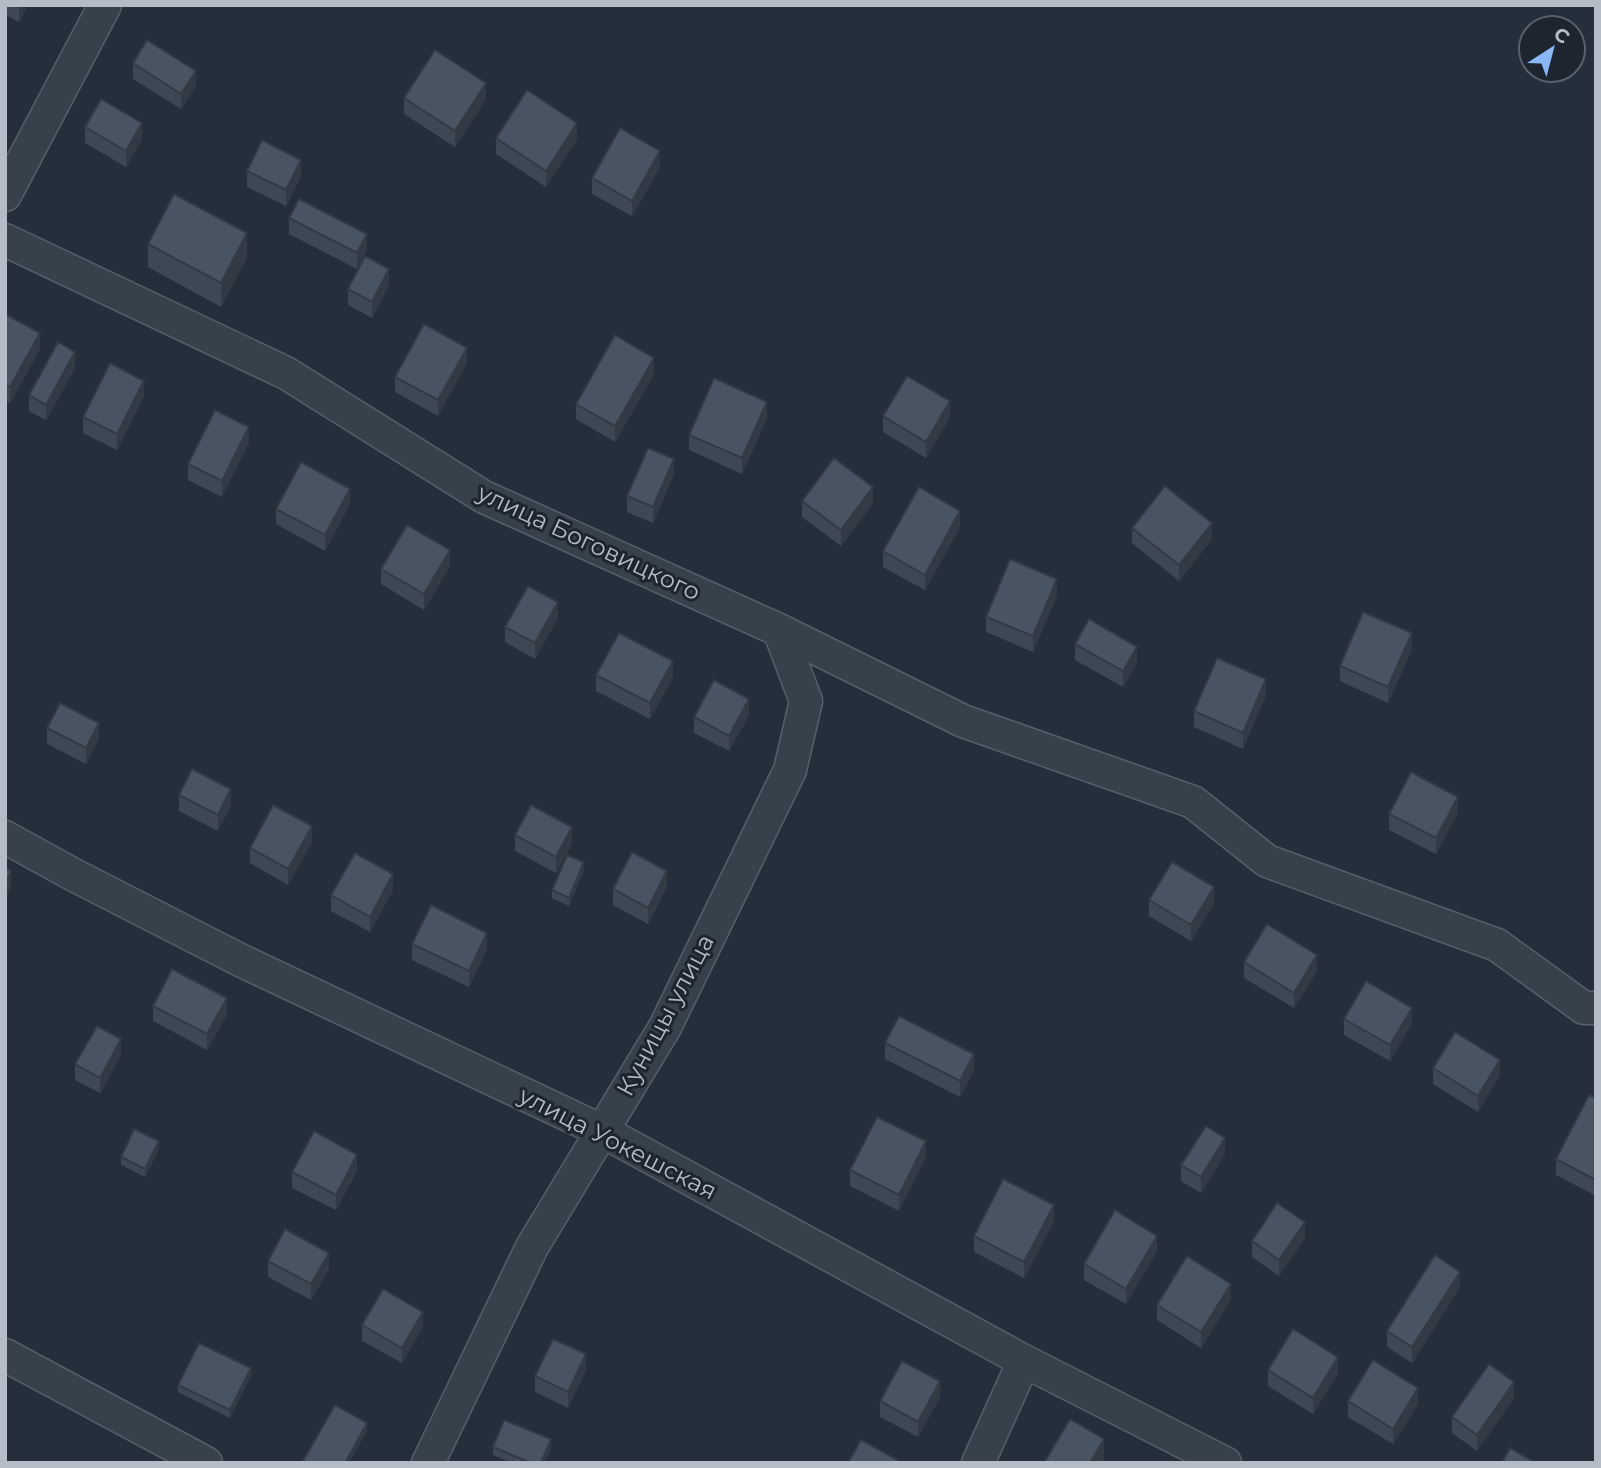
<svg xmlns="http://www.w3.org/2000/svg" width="1601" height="1468" viewBox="0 0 1601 1468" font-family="Montserrat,sans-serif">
	<rect width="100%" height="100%" fill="#242f3b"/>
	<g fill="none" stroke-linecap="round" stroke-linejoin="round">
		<defs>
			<g id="street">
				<path d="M5,195L105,5"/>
				<path d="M5,240L286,373L484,497L779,630L963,721L1193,802L1267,861L1497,945L1584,1008H1596"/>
				<path d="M5,837L72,874L240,960L602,1131L1024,1361L1225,1463"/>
				<path d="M5,1355L206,1463"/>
				<path d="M428,1463L532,1247L665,1027L790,770L806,701L779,630"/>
				<path d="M978,1463L1024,1361"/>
			</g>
		</defs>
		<use href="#street" stroke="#565f6a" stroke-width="35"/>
		<use href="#street" stroke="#37414c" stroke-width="32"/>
	</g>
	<g fill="#3e4854">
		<path d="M5,5H28L19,22L5,15Z"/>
		<path d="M133,63L196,86L181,109L133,79Z"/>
		<path d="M404,98L486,99L455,147L404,114Z"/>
		<path d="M85,127L142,139L126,167L85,143Z"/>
		<path d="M496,138L577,139L546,187L496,154Z"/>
		<path d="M660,167L632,216L592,194V178Z"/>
		<path d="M247,171L301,176L286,206L247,187Z"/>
		<path d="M289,218L367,249L357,269L289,234Z"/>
		<path d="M148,244L247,257L221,307L148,267Z"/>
		<path d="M389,285L372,318L348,305V289Z"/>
		<path d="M5,314L40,349L10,403L5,400Z"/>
		<path d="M467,363L438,416L395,392V377Z"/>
		<path d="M75,368L46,420L29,411V395Z"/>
		<path d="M654,374L615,442L576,419V404Z"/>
		<path d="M144,396L117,450L83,433V417Z"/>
		<path d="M883,416L950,417L926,458L883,432Z"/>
		<path d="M767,418L742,474L689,450V435Z"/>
		<path d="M249,443L222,497L188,480V464Z"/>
		<path d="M674,474L653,523L627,512V496Z"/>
		<path d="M802,501L873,503L841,546L802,517Z"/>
		<path d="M350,504L325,551L276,524V509Z"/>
		<path d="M960,527L925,590L883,567V551Z"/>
		<path d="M1132,528L1212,539L1179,581L1132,543Z"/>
		<path d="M450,566L424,610L381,584V569Z"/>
		<path d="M1057,595L1033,652L986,632V617Z"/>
		<path d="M558,618L535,659L505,642V627Z"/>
		<path d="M1075,644L1137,662L1123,687L1075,660Z"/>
		<path d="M1412,649L1388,703L1340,681V666Z"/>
		<path d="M596,675L673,677L650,719L596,691Z"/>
		<path d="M1266,695L1243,749L1194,727V711Z"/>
		<path d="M749,715L729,751L694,733V717Z"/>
		<path d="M47,728L99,738L86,764L47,744Z"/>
		<path d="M179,795L231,805L218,831L179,811Z"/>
		<path d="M1458,812L1436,854L1389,830V814Z"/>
		<path d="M515,835L572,843L556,873L515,851Z"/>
		<path d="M312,842L288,885L250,863V848Z"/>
		<path d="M584,870L569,906L552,898V890Z"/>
		<path d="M667,887L648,924L613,905V889Z"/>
		<path d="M393,890L370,932L331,911V895Z"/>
		<path d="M1149,900L1214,903L1191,941L1149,916Z"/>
		<path d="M412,944L487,949L469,987L412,960Z"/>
		<path d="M1244,962L1317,971L1294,1008L1244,978Z"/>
		<path d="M153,1006L227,1014L207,1050L153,1021Z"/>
		<path d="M1344,1019L1412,1023L1390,1061L1344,1035Z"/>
		<path d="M885,1043L974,1070L960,1097L885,1059Z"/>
		<path d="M121,1055L100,1093L75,1080V1064Z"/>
		<path d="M1433,1068L1500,1075L1478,1112L1433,1084Z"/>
		<path d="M1596,1098V1196L1556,1175V1159Z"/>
		<path d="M159,1149L145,1177L121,1165V1157Z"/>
		<path d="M1225,1154L1201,1193L1181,1181V1165Z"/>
		<path d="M926,1157L899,1211L850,1186V1170Z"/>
		<path d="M357,1171L336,1210L292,1188V1172Z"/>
		<path d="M1054,1221L1024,1278L974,1252V1236Z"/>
		<path d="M1305,1238L1279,1276L1252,1257V1241Z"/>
		<path d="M1157,1251L1126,1304L1084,1280V1264Z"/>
		<path d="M268,1261L329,1269L311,1300L268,1277Z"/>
		<path d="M1460,1287L1412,1363L1387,1347V1331Z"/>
		<path d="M1231,1299L1201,1348L1157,1320V1305Z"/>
		<path d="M362,1325L423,1327L402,1363L362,1341Z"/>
		<path d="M586,1370L568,1408L535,1392V1376Z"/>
		<path d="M1268,1370L1338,1373L1313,1414L1268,1386Z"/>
		<path d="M251,1376L230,1418L178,1392V1385Z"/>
		<path d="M940,1397L918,1437L880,1417V1401Z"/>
		<path d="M1514,1398L1477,1451L1452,1433V1417Z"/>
		<path d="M1348,1401L1418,1404L1393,1444L1348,1417Z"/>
		<path d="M493,1447H551L545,1463H512L493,1455Z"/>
	</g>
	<g fill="#323b45">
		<path d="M20,5H28L19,22V6Z"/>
		<path d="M196,71V86L181,109V94Z"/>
		<path d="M486,83V99L455,147V131Z"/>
		<path d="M142,123V139L126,167V151Z"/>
		<path d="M577,123V139L546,187V171Z"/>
		<path d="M660,151V167L632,216V201Z"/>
		<path d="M301,160V176L286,206V190Z"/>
		<path d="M247,233V257L221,307V283Z"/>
		<path d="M367,234V249L357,269V253Z"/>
		<path d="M389,269V285L372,318V302Z"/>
		<path d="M40,333V349L10,403V387Z"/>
		<path d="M467,348V363L438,416V400Z"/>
		<path d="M75,352V368L46,420V405Z"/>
		<path d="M654,358V374L615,442V426Z"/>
		<path d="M144,381V396L117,450V434Z"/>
		<path d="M950,401V417L926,458V442Z"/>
		<path d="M767,402V418L742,474V458Z"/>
		<path d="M249,427V443L222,497V481Z"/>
		<path d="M674,459V474L653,523V507Z"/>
		<path d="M873,487V503L841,546V530Z"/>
		<path d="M350,489V504L325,551V535Z"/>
		<path d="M960,511V527L925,590V575Z"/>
		<path d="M1212,523V539L1179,581V565Z"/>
		<path d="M450,550V566L424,610V594Z"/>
		<path d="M1057,579V595L1033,652V636Z"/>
		<path d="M558,602V618L535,659V643Z"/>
		<path d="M1412,633V649L1388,703V687Z"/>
		<path d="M1137,647V662L1123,687V671Z"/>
		<path d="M673,661V677L650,719V703Z"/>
		<path d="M1266,679V695L1243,749V733Z"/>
		<path d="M749,699V715L729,751V736Z"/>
		<path d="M99,723V738L86,764V748Z"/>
		<path d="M231,789V805L218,831V815Z"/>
		<path d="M1458,797V812L1436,854V838Z"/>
		<path d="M312,826V842L288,885V869Z"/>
		<path d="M572,827V843L556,873V857Z"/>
		<path d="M584,862V870L569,906V898Z"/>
		<path d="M11,871V887L5,900V884Z"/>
		<path d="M667,871V887L648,924V908Z"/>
		<path d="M393,874V890L370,932V917Z"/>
		<path d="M1214,887V903L1191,941V925Z"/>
		<path d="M487,933V949L469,987V971Z"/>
		<path d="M1317,955V971L1294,1008V993Z"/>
		<path d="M227,998V1014L207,1050V1034Z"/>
		<path d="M1412,1008V1023L1390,1061V1045Z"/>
		<path d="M121,1039V1055L100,1093V1078Z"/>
		<path d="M974,1054V1070L960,1097V1081Z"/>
		<path d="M1500,1060V1075L1478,1112V1096Z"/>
		<path d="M1225,1138V1154L1201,1193V1177Z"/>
		<path d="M159,1141V1149L145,1177V1169Z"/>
		<path d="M926,1141V1157L899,1211V1195Z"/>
		<path d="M357,1155V1171L336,1210V1195Z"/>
		<path d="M1054,1205V1221L1024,1278V1262Z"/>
		<path d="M1305,1222V1238L1279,1276V1260Z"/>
		<path d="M1157,1236V1251L1126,1304V1289Z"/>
		<path d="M329,1253V1269L311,1300V1284Z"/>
		<path d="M1460,1272V1287L1412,1363V1347Z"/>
		<path d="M1231,1284V1299L1201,1348V1332Z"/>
		<path d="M423,1312V1327L402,1363V1348Z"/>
		<path d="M586,1354V1370L568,1408V1392Z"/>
		<path d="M1338,1357V1373L1313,1414V1398Z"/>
		<path d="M251,1368V1376L230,1418V1410Z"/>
		<path d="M940,1381V1397L918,1437V1422Z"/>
		<path d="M1514,1382V1398L1477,1451V1435Z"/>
		<path d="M1418,1388V1404L1393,1444V1429Z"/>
		<path d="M367,1423V1431L349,1463H345Z"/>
		<path d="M551,1439V1447L545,1463H541Z"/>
		<path d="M1104,1439V1463H1090Z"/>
	</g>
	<g fill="#485462" stroke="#323b45" stroke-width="2">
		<path d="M147,40L196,71L181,94L133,63Z"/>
		<path d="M435,50L486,83L455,131L404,98Z"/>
		<path d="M527,90L577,123L546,171L496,138Z"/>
		<path d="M101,99L142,123L126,151L85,127Z"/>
		<path d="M620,128L660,151L632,201L592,178Z"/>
		<path d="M262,140L301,160L286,190L247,171Z"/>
		<path d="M174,194L247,233L221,283L148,244Z"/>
		<path d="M299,199L367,234L357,253L289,218Z"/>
		<path d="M365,256L389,269L372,302L348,289Z"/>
		<path d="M5,314L40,333L10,387L5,384Z"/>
		<path d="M424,324L467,348L438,400L395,377Z"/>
		<path d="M615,335L654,358L615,426L576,404Z"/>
		<path d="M58,342L75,352L46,405L29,395Z"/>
		<path d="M110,363L144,381L117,434L83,417Z"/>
		<path d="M907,376L950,401L926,442L883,416Z"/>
		<path d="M714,378L767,402L742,458L689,435Z"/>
		<path d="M215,410L249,427L222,481L188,464Z"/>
		<path d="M648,448L674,459L653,507L627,496Z"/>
		<path d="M834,458L873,487L841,530L802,501Z"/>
		<path d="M301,462L350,489L325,535L276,509Z"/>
		<path d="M1165,486L1212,523L1179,565L1132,528Z"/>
		<path d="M919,487L960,511L925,575L883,551Z"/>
		<path d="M407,525L450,550L424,594L381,569Z"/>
		<path d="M1010,559L1057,579L1033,636L986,617Z"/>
		<path d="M528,586L558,602L535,643L505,627Z"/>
		<path d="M1363,612L1412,633L1388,687L1340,666Z"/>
		<path d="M1089,619L1137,647L1123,671L1075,644Z"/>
		<path d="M619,633L673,661L650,703L596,675Z"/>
		<path d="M1217,658L1266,679L1243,733L1194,711Z"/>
		<path d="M714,680L749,699L729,736L694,717Z"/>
		<path d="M60,703L99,723L86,748L47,728Z"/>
		<path d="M192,769L231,789L218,815L179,795Z"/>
		<path d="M1411,772L1458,797L1436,838L1389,814Z"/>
		<path d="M273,805L312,826L288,869L250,848Z"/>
		<path d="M531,805L572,827L556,857L515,835Z"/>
		<path d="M632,852L667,871L648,908L613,889Z"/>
		<path d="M355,853L393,874L370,917L331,895Z"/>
		<path d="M567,855L584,862L569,898L552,890Z"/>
		<path d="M1172,862L1214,887L1191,925L1149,900Z"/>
		<path d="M5,868L11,871L5,884Z"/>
		<path d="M431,905L487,933L469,971L412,944Z"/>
		<path d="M1267,924L1317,955L1294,993L1244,962Z"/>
		<path d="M172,969L227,998L207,1034L153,1006Z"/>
		<path d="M1366,981L1412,1008L1390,1045L1344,1019Z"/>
		<path d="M899,1016L974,1054L960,1081L885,1043Z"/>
		<path d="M97,1026L121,1039L100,1078L75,1064Z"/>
		<path d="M1455,1032L1500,1060L1478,1096L1433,1068Z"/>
		<path d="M1589,1095L1596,1098V1180L1556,1159Z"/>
		<path d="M877,1117L926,1141L899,1195L850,1170Z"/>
		<path d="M1206,1126L1225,1138L1201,1177L1181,1165Z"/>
		<path d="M134,1129L159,1141L145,1169L121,1157Z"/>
		<path d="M314,1131L357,1155L336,1195L292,1172Z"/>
		<path d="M1003,1179L1054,1205L1024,1262L974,1236Z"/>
		<path d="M1277,1203L1305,1222L1279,1260L1252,1241Z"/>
		<path d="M1115,1210L1157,1236L1126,1289L1084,1264Z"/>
		<path d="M285,1229L329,1253L311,1284L268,1261Z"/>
		<path d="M1435,1255L1460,1272L1412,1347L1387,1331Z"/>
		<path d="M1187,1256L1231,1284L1201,1332L1157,1305Z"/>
		<path d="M383,1289L423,1312L402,1348L362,1325Z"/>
		<path d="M1293,1329L1338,1357L1313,1398L1268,1370Z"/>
		<path d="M553,1339L586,1354L568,1392L535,1376Z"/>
		<path d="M199,1343L251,1368L230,1410L178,1385Z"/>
		<path d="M1373,1360L1418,1388L1393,1429L1348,1401Z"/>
		<path d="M902,1361L940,1381L918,1422L880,1401Z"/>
		<path d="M1489,1364L1514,1382L1477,1435L1452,1417Z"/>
		<path d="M335,1405L367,1423L345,1463H306L303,1461Z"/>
		<path d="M1070,1419L1104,1439L1090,1463H1044Z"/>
		<path d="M504,1420L551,1439L541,1463H531L493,1447Z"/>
		<path d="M861,1440L898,1460L897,1463H848Z"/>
		<path d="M1510,1448L1536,1463H1502Z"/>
	</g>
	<g text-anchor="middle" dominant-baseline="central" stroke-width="6" stroke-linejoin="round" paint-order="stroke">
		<g font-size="24" fill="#b3bcc7" stroke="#1d2630">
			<text transform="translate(589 542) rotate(25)">улица Боговицкого</text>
			<text transform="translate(665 1015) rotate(-62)">Куницы улица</text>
			<text transform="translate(618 1143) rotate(27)">улица Уокешская</text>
		</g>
	</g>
	<rect width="1601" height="1468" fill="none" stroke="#b3bcc7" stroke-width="14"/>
	<g transform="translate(1552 49) rotate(36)"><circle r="33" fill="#1d2630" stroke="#59626c" stroke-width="2"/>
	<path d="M0-5L12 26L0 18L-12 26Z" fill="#8bb8f4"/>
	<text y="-10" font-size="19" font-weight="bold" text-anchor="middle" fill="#b3bcc7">С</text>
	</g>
</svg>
